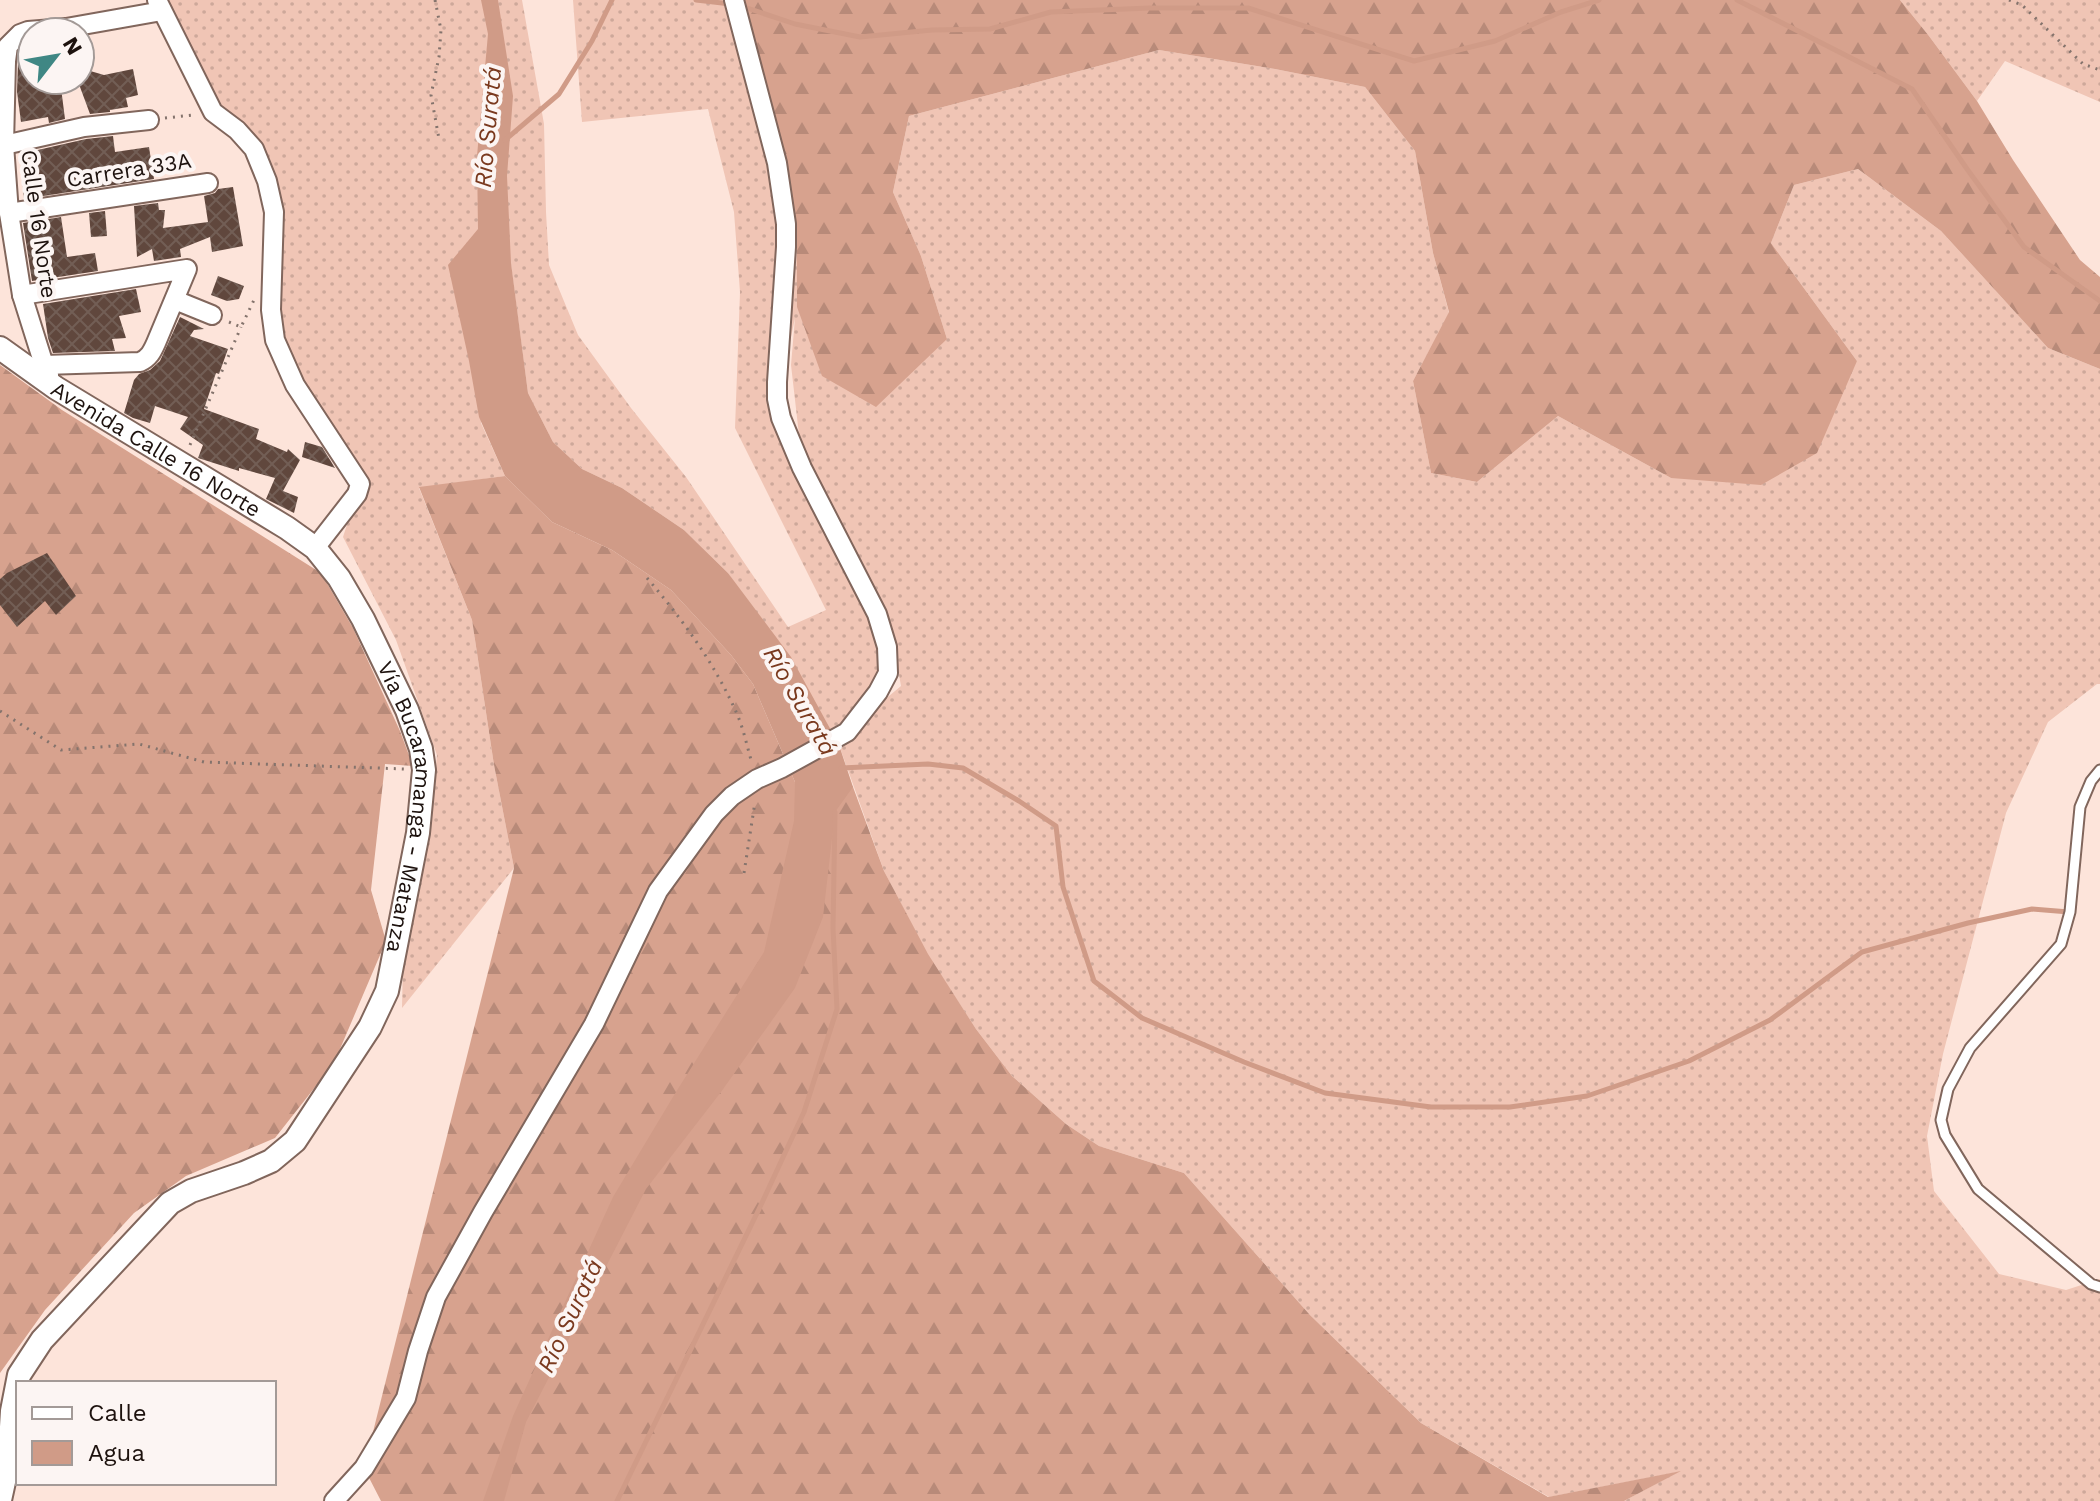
<svg xmlns="http://www.w3.org/2000/svg" width="2100" height="1501" viewBox="0 0 2100 1501" font-family="'Work Sans',sans-serif">
	<defs>
		<pattern id="grass-dots" width="8" height="8" patternUnits="userSpaceOnUse" patternTransform="scale(2)"><rect width="8" height="8" fill="#f0c5b5"/><path d="M2 2h.1M6 6h.1" fill="none" stroke="#cda89a" stroke-width="1.8" stroke-linecap="round"/></pattern>
		<pattern id="forest-firs" width="22" height="20" patternUnits="userSpaceOnUse" patternTransform="scale(2)"><rect width="22" height="20" fill="#d7a28e"/><path d="M5 1l3.5 6h-7zM16 11l3.5 6h-7z" fill="#b88a79"/></pattern>
		<pattern id="building-cross-hatch" width="8" height="8" patternUnits="userSpaceOnUse" patternTransform="scale(2)"><rect width="8" height="8" fill="#60473d"/><path d="M0 0l8 8M0 8l8-8" fill="none" stroke="#725e55"/></pattern>
	</defs>
	<rect width="100%" height="100%" fill="#fde4da"/>
	<g fill="url(#grass-dots)" fill-rule="evenodd">
		<path d="M157,0H522L544,124L546,212L549,265L578,335L631,408L686,477L788,627L826,610L735,428L740,292L734,212L708,109L582,122L573,0H731L781,162L797,229V307L947,339L921,256L893,192L909,116L1159,50L1275,69L1365,87L1415,151L1433,253L1449,313L1413,381L1431,473L1477,482L1558,416L1671,478L1857,361L1771,243L1794,185L1858,169L1941,231L2048,348L2100,369V684H2097L2048,722L2006,813L1943,1054L1927,1136L1934,1191L1999,1274L2066,1290L2100,1279V1501H1624L1678,1472L1549,1497L1421,1423L1310,1315L1184,1173L1099,1146L1066,1124L1012,1076L976,1029L927,954L884,871L839,745L728,573L684,530L622,488L582,469L553,442L528,393L511,265L481,423L505,476L419,488L472,620L494,765L514,868L402,1008L403,961L416,882L430,827L437,755L396,640L343,537L357,494L274,339L271,179L213,112ZM795,318L791,365L802,461L787,418L785,366ZM893,641L901,686L853,726L896,678L890,644Z"/>
		<path d="M1900,0H2100V102L2005,61L1977,101L1929,36Z"/>
	</g>
	<g fill="url(#forest-firs)">
		<path d="M732,0H1900L1929,36L1977,101L2013,160L2080,260L2100,277V369L2048,348L1941,231L1858,169L1794,185L1771,243L1857,361L1817,453L1761,485L1671,478L1558,416L1477,482L1431,473L1413,381L1449,312L1433,253L1415,151L1365,87L1275,69L1159,50L909,116L893,192L921,256L947,339L876,407L822,376L797,307V229L781,162Z"/>
		<path d="M0,365L62,410L321,573L353,628L400,731L413,766L385,764L371,890L386,941L334,1063L275,1138L186,1176L134,1213L45,1310L0,1373Z"/>
		<path d="M505,476L552,522L612,550L671,590L731,655L753,684L795,782L839,768L853,787L884,871L928,954L976,1029L1012,1076L1066,1124L1099,1146L1184,1173L1310,1315L1421,1423L1548,1497L1681,1471L1624,1501H381L364,1468L514,868L494,765L472,620L419,487Z"/>
	</g>
	<path fill="#d09b87" d="M481,0H498L513,96L507,176L511,263L528,393L553,442L582,469L622,488L684,530L728,573L791,657L839,745L853,787L835,812L823,917L795,988L721,1092L646,1189L526,1422L504,1501H483L513,1416L613,1197L676,1092L764,952L794,821L795,782L753,684L731,655L671,590L612,550L552,522L505,476L479,417L469,361L448,265L478,229L477,156L488,34Z"/>
	<g fill="none" stroke-linecap="round" stroke-linejoin="round">
		<g stroke="#d09b87" stroke-width="5">
			<path d="M696,0L731,4"/>
			<path d="M1737,0L1912,89L1967,169L2024,247L2100,301"/>
			<path d="M741,6L795,24L860,37L932,30L990,29L1051,12L1150,8H1248L1414,61L1495,41L1561,12L1599,0"/>
			<path d="M505,140L559,94L592,41L612,0"/>
			<path d="M841,768L928,764L963,768L1019,801L1056,826L1063,887L1094,981L1142,1018L1244,1062L1325,1093L1431,1107H1510L1587,1096L1689,1061L1770,1020L1862,952L1968,923L2032,909L2069,912"/>
			<path d="M617,1501L760,1207L804,1112L837,1009L833,928L835,812"/>
		</g>
	</g>
	<g fill="url(#building-cross-hatch)">
		<path d="M27,44L32,45V80H60L65,119L49,123L48,117L21,122L17,92L18,62L19,52Z"/>
		<path d="M80,68L104,75L133,69L138,95L126,98L128,107L110,110V112L90,114L80,87Z"/>
		<path d="M113,136L115,152L149,147L154,179L24,199L20,154L86,139Z"/>
		<path d="M233,187L243,246L212,252L210,237L180,249L181,257L154,261L152,249L137,257L134,206L158,203L159,210H165L163,228L208,222L204,196L215,193L218,189Z"/>
		<path d="M105,211L107,236L91,237L89,213Z"/>
		<path d="M61,217L67,257L95,253L98,271L32,281L23,223Z"/>
		<path d="M218,276L244,286L239,299L227,301L211,295Z"/>
		<path d="M136,289L141,312L119,316L126,338L112,339L115,351L53,353L48,338L43,304Z"/>
		<path d="M180,317L204,329L194,330L190,336L228,349L219,374L216,373L204,409L259,429L256,439L287,452L288,449L300,460L283,491L298,497L294,513L266,499L275,478L239,468V471L198,458L203,445L180,429L188,417L155,406L150,423L133,418L124,413L134,380L139,374L150,370L160,361Z"/>
		<path d="M305,442L322,447L335,468L302,457Z"/>
		<path d="M47,553L76,596L56,615L45,601L17,627L0,605V579L7,573Z"/>
	</g>
	<g fill="none" stroke-linecap="round" stroke-linejoin="round">
		<defs>
			<path id="service" d="M2100,770L2091,781L2080,807L2070,912L2061,944L1970,1048L1948,1089L1941,1120L1945,1135L1978,1189L2091,1284L2100,1287"/>
			<g id="minor">
				<path d="M157,0L213,112L237,130L254,149L267,181L274,212L271,310L275,340L295,385L360,484L357,494L315,548"/>
				<path d="M6,61L4,145L9,213L22,295L44,365L49,375"/>
				<path d="M0,62L6,61L8,46L20,34L28,31L66,28L162,11"/>
				<path d="M0,146L84,127L149,120"/>
				<path d="M9,213L208,183"/>
				<path d="M22,295L187,269L156,343C152,352 149,358 140,362L44,365"/>
				<path d="M175,300L212,315"/>
				<path d="M334,1501L364,1468L406,1398L418,1351L436,1297L483,1212L594,1024L658,891L714,814L732,796L757,779L782,768L847,732L878,692L888,673L887,647L877,614L802,468L781,418L777,399V382L786,247V224L777,163L734,0"/>
			</g>
			<g id="tertiary">
				<path id="s1" d="M0,348L56,388L287,528L315,548L339,578L363,619L407,710L421,749L424,770L418,833L387,991L370,1027L295,1141L271,1161L244,1173L191,1191L170,1203L42,1340L19,1375L12,1411L9,1459L0,1500"/>
			</g>
		</defs>
		<use href="#service" stroke="#81665c" stroke-width="13"/>
		<use href="#minor" stroke="#81665c" stroke-width="22"/>
		<use href="#tertiary" stroke="#81665c" stroke-width="26"/>
		<g stroke="#84736c" stroke-width="3" stroke-dasharray="2 6" stroke-linecap="butt">
			<path d="M435,0L441,30L439,57L431,95L439,139"/>
			<path d="M2009,0L2022,5L2083,64L2100,70"/>
			<path d="M165,118L193,115"/>
			<path d="M229,322L241,327L254,300"/>
			<path d="M190,445L241,327"/>
			<path d="M647,578C683,620 715,664 737,714C744,730 747,747 752,763"/>
			<path d="M0,711L61,750L139,744L204,762L405,769"/>
			<path d="M744,873L755,802"/>
		</g>
		<use href="#service" stroke="#fff" stroke-width="9"/>
		<use href="#minor" stroke="#fff" stroke-width="18"/>
		<use href="#tertiary" stroke="#fff" stroke-width="22"/>
	</g>
	<g text-anchor="middle" dominant-baseline="central" stroke-width="8" stroke-linejoin="round" paint-order="stroke">
		<g font-size="22" fill="#1d120e" stroke="#fcf5f3">
			<text transform="translate(129 170) rotate(-9)">Carrera 33A</text>
			<text transform="translate(39 224) rotate(82)">Calle 16 Norte</text>
			<text stroke="none"><textPath href="#s1" startOffset="186">Avenida Calle 16 Norte</textPath></text>
			<text stroke="none"><textPath href="#s1" startOffset="658">Vía Bucaramanga - Matanza</textPath></text>
		</g>
		<g font-size="24" font-style="italic" fill="#7a391e" stroke="#fcf5f3">
			<text transform="translate(488 127) rotate(-85)">Río Suratá</text>
			<text transform="translate(800 701) rotate(60)">Río Suratá</text>
			<text transform="translate(570 1316) rotate(-65)">Río Suratá</text>
		</g>
	</g>
	<rect x="16" y="1381" width="260" height="104" fill="#fcf5f3" stroke="#a39a97" stroke-width="2"/>
	<rect x="32" y="1407" width="40" height="12" fill="#ffffff" stroke="#a39a97" stroke-width="2"/>
	<text x="88" y="1421" font-size="24" fill="#1d120e">Calle</text>
	<rect x="32" y="1441" width="40" height="24" fill="#d09b87" stroke="#a39a97" stroke-width="2"/>
	<text x="88" y="1461" font-size="24" fill="#1d120e">Agua</text>
	<g transform="translate(56 56) rotate(59)"><circle r="38" fill="#fcf5f3" stroke="#a39a97" stroke-width="2"/>
	<path d="M0-6L14 30L0 20L-14 30Z" fill="#3f8784"/>
	<text y="-12" font-size="22" font-weight="bold" text-anchor="middle" fill="#1d120e">N</text>
	</g>
</svg>
